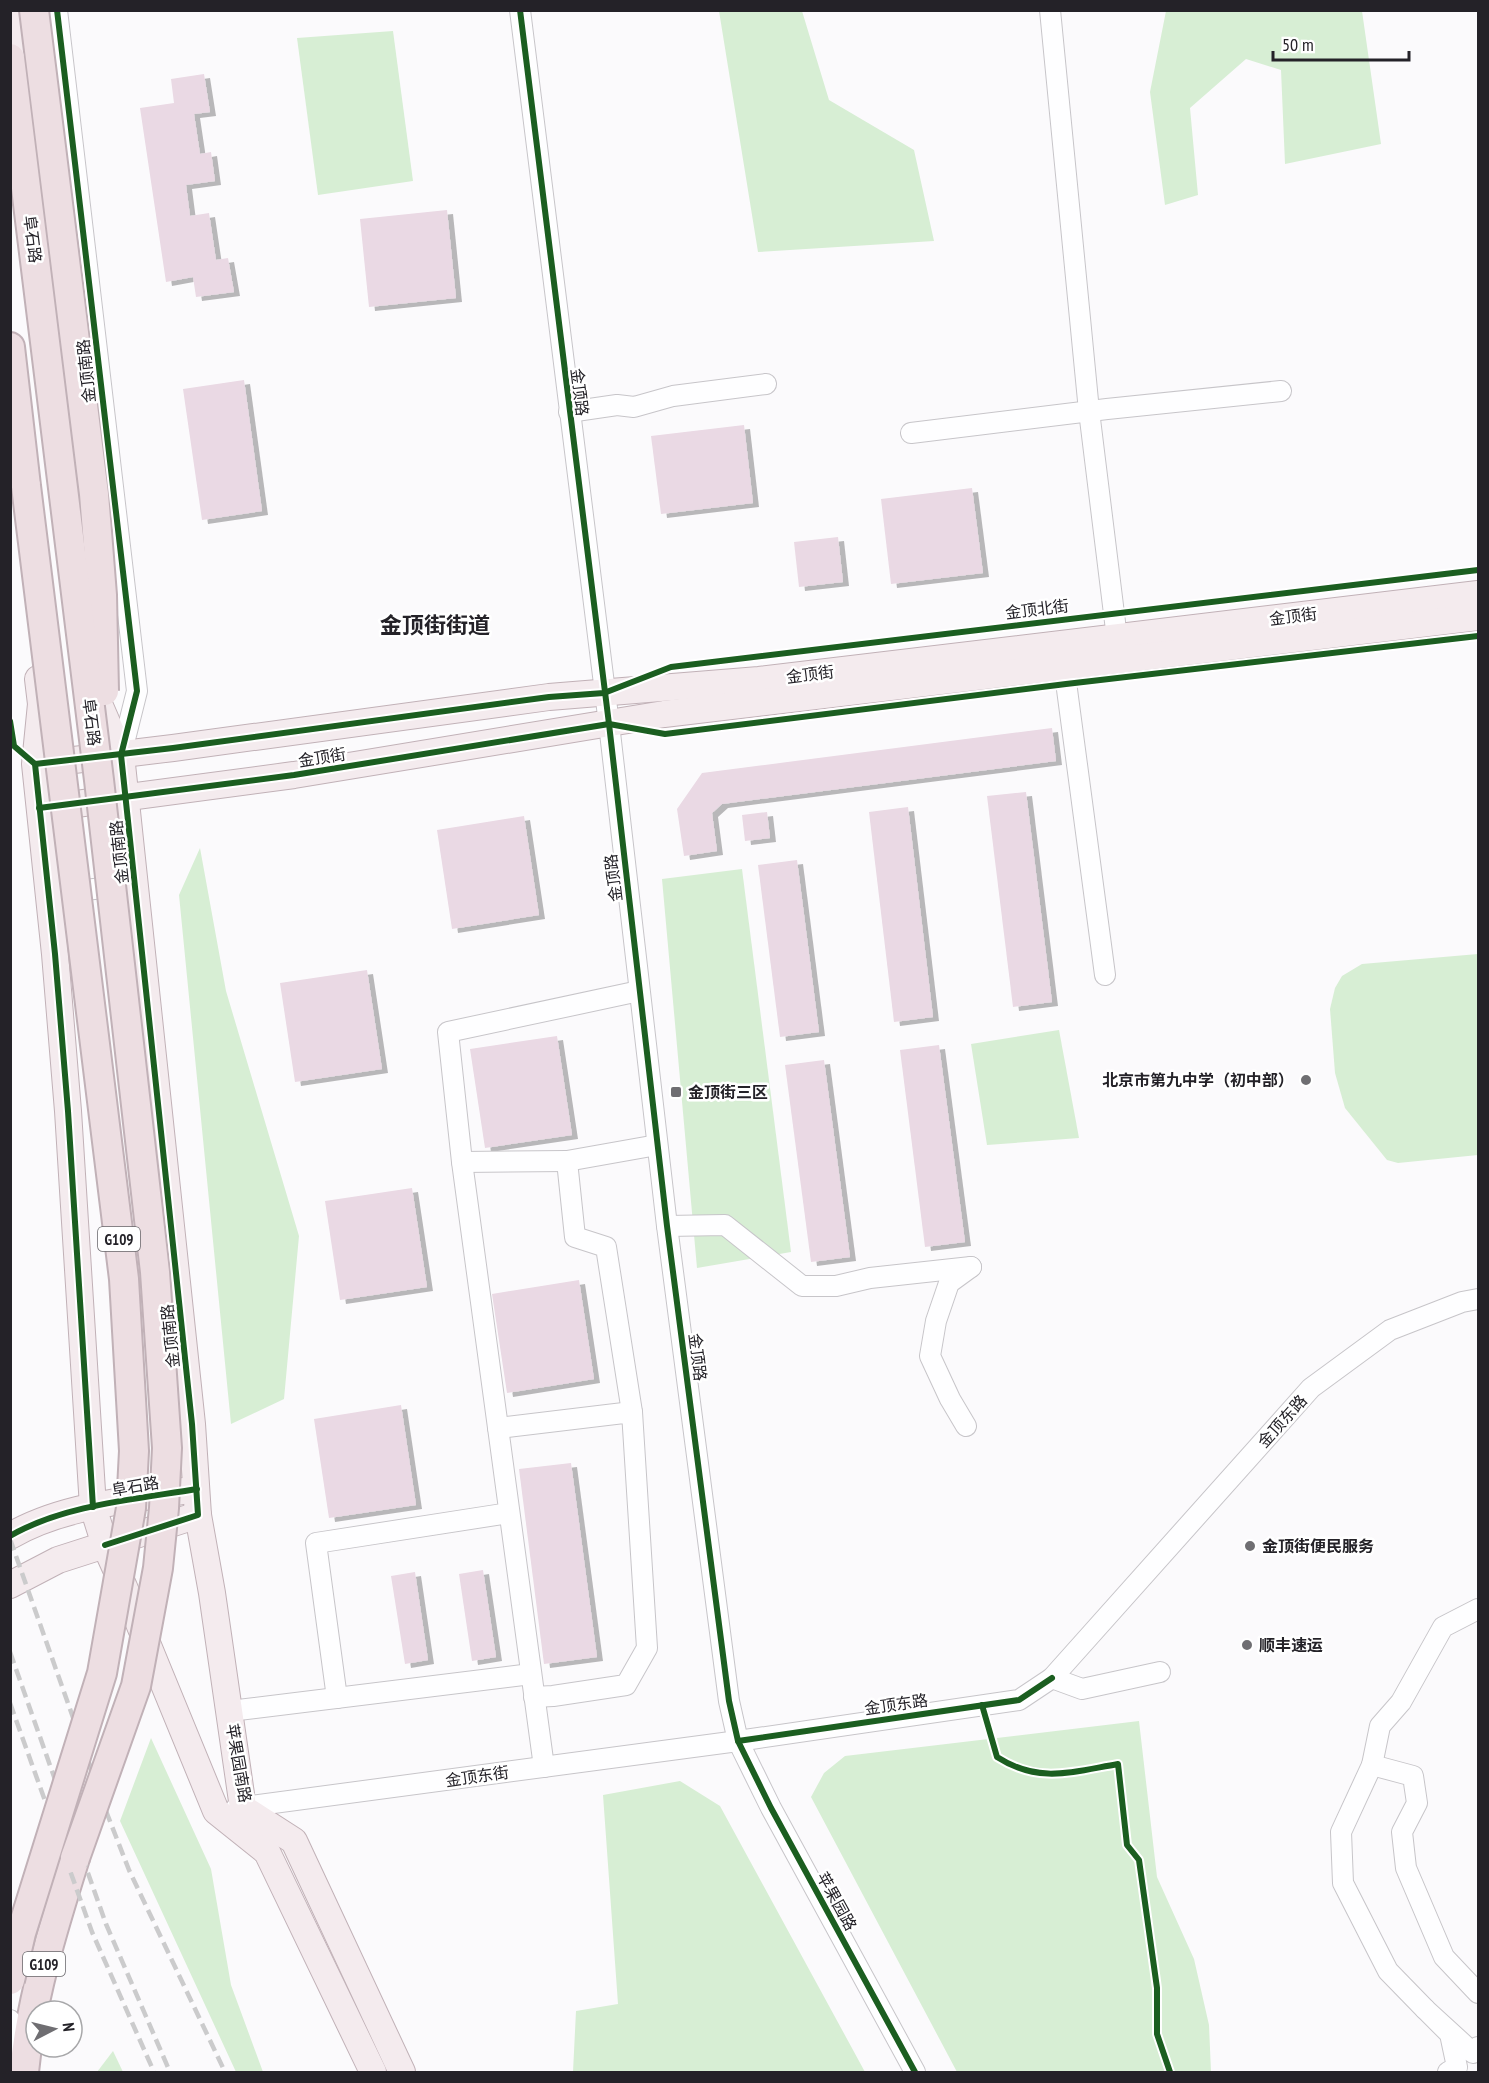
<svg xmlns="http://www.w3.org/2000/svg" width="1489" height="2083" viewBox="0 0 1489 2083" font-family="'PT Sans Narrow','Noto Sans SC',sans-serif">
	<defs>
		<filter id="shadow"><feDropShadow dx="6" dy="4" stdDeviation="0" flood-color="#0004"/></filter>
	</defs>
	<rect width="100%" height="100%" fill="#fbfafc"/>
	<g fill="#d7eed4">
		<path d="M719,11H802L829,100L914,150L934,241L758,252Z"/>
		<path d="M1166,11H1362L1381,144L1285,164L1281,70L1246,59L1190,108L1198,195L1165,205L1150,92Z"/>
		<path d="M393,31L413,181L318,195L297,38Z"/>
		<path d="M200,848L226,991L299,1236L284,1399L231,1424L179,895Z"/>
		<path d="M742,869L791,1252L697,1268L662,879Z"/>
		<path d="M1478,954V1155L1398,1163L1387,1160L1345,1108L1335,1073L1330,1009L1335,988L1342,976L1362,964Z"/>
		<path d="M1059,1030L1079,1138L987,1145L971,1044Z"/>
		<path d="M1139,1721L1157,1877L1194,1959L1209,2025L1211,2072H957L811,1797L824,1773L845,1756Z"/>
		<path d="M151,1738L211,1869L231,1985L263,2072H236L120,1821Z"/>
		<path d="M680,1781L720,1806L865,2072H573L576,2011L618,2004L603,1795Z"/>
		<path d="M113,2051L123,2072H97Z"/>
	</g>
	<g fill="#ead9e4" filter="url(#shadow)">
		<path d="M204,74L210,112L194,114L200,154L211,152L215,181L186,185L190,216L209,213L216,260L228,258L234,292L196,297L193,277L166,282L140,108L174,103L171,79Z"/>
		<path d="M447,210L456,298L369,307L360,219Z"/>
		<path d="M244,380L262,511L202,520L183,389Z"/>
		<path d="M744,425L753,503L661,514L651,436Z"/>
		<path d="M972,488L983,573L891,584L881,499Z"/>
		<path d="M838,537L843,582L799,587L794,542Z"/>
		<path d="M1052,728L1056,761L722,804L712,813L717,851L684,856L677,809L702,773Z"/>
		<path d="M1026,792L1052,1002L1013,1007L987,796Z"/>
		<path d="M908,807L933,1017L894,1022L869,812Z"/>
		<path d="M767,812L770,838L745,841L742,815Z"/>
		<path d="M524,816L539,915L452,929L437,830Z"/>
		<path d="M797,860L819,1032L780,1037L758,865Z"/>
		<path d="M367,970L382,1069L295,1082L280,983Z"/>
		<path d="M557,1036L572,1135L485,1148L470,1049Z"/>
		<path d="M939,1045L965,1242L925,1247L900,1050Z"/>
		<path d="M824,1060L850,1257L811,1262L785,1065Z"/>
		<path d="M412,1188L427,1287L340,1300L325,1201Z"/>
		<path d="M579,1280L594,1379L507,1393L492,1294Z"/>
		<path d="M401,1405L416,1505L329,1518L314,1419Z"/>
		<path d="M571,1463L597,1657L544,1664L519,1469Z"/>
		<path d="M483,1570L496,1657L472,1661L459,1574Z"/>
		<path d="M415,1572L428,1660L405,1664L391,1576Z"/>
	</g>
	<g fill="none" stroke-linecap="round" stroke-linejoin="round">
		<defs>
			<g id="minor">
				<path d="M57,10L137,691L121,755"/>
				<path d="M520,10L609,724L667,1226L729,1701L738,1741L771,1808L915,2072"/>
				<path d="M1050,10L1089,411L1117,638"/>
				<path d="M569,412L617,405L634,407L673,396L766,384"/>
				<path d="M911,433L1107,409L1281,391"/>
				<path d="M1064,667L1105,975"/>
				<path d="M49,894L121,886"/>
				<path d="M462,1162L567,1161"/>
				<path d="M667,1226L725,1225L802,1286H836L870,1278L971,1267"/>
				<path d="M632,1412L606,1247L575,1237L567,1161L657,1145"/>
				<path d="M966,1426L950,1399L930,1356L936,1321L949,1283L971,1267"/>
				<path d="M498,1428L632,1412L647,1648L626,1685L553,1696L534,1697"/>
				<path d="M1478,1609L1443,1627L1401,1702L1380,1726L1372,1765L1413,1776L1417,1803L1402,1832L1406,1868L1444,1957L1478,1993"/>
				<path d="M1052,1678L1082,1689L1160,1672"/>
				<path d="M337,1698L316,1543L509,1513"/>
				<path d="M230,1711L531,1674"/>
				<path d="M1372,1765L1341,1832L1343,1883L1388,1971L1425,2009"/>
				<path d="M544,1767L462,1162L448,1032L639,991"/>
				<path d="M236,1808L738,1741L1019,1700L1052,1678L1311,1388L1390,1330L1462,1302L1478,1299"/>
				<path d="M10,2020L20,2061"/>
				<path d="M1448,2072L1457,2067L1450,2034L1425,2009L1473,2053L1478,2047"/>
			</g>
			<g id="major">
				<path d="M11,10L20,79"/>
				<path d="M38,679L41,704L35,764L55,954L68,1111L93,1507L105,1545L124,1587L216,1811L267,1852L373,2072"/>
				<path d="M95,687L96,697L121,755L192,1424L198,1515L212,1593L243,1808L294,1841L402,2072"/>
				<path d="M41,764L173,748L549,697L759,680L1478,594"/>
				<path d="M46,808L294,775L664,714L1478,617"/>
				<path d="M10,1536C61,1506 126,1501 183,1491"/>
				<path d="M10,1585L58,1560L198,1515"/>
			</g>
			<g id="highway">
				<path d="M10,347L26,486"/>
				<path d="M24,2072C31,1999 53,1928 75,1858"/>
			</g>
		</defs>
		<use href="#minor" stroke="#c7c5c9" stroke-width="22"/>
		<use href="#major" stroke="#c1b1b7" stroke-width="28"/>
		<use href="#highway" stroke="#c1b1b7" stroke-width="32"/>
		<use href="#minor" stroke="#fefeff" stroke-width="20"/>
		<use href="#major" stroke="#f4ebee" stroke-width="26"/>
		<use href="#highway" stroke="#eddee2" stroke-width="28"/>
		<g stroke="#cbcbcc" stroke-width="4.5" stroke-dasharray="12 6" stroke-linecap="butt">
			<path d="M10,1539L106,1811L129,1870L225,2072"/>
			<path d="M10,1652L106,1924L170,2072"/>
			<path d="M10,1703L92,1932L154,2072"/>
		</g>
		<defs>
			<g id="highway-bridge">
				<path d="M34,10L94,494L102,595L104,691"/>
				<path d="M10,58L99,780L155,1272L167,1448L164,1508L158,1568L136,1686L75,1858"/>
				<path d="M10,1980L21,1933L102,1673L131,1508L134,1451L124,1279L26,486"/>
			</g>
		</defs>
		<use href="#highway-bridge" stroke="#c1b1b7" stroke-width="32" stroke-linecap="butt"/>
		<use href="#highway-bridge" stroke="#eddee2" stroke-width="28"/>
		<defs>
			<g id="cycleway">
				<path d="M57,10L137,691L121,755L192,1424L198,1515L105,1545"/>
				<path d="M520,10L609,724L667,1226L729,1701L738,1741L771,1808L915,2072"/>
				<path d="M10,721L14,746L35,764L55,954L68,1111L93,1507"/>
				<path d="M35,764L173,748L549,697L604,693L671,667L1478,570"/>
				<path d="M39,808L294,775L609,724L665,734L1066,684L1478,636"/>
				<path d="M10,1536C63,1505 137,1499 197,1489"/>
				<path d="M982,1705L997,1757C1039,1784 1072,1772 1118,1764L1127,1845L1139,1860L1157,1988V2034L1170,2072"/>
				<path d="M738,1741L1019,1700L1052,1678"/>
			</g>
		</defs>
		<use href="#cycleway" stroke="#fff" stroke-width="10"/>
		<use href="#cycleway" stroke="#1b5e20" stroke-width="6"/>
	</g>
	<g fill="#6f6e72" stroke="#fff" stroke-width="2">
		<circle cx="1306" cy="1080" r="6"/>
		<rect x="670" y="1086" width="12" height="12" rx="3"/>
		<circle cx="1250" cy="1546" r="6"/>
		<circle cx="1247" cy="1645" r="6"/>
	</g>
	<g text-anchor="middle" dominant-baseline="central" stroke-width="5" stroke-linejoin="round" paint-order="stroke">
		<g fill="#fff" stroke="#666468" stroke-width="1.5">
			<rect x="98" y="1227" width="42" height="24" rx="4.5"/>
			<rect x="23" y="1952" width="42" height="24" rx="4.5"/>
		</g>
		<g font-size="15" font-weight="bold" fill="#242228">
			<text x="119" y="1239">G109</text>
			<text x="44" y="1964">G109</text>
		</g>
		<g font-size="16" fill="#242228" stroke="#fff">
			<text transform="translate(33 239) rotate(83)">阜石路</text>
			<text transform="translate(86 371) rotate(-96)">金顶南路</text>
			<text transform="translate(580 392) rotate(83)">金顶路</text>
			<text transform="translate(1037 609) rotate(-7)">金顶北街</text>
			<text transform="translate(1293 616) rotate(-7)">金顶街</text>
			<text transform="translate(810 674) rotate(-7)">金顶街</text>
			<text transform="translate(92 722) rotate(83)">阜石路</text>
			<text transform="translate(322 757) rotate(-9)">金顶街</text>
			<text transform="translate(119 852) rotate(-96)">金顶南路</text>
			<text transform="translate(613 878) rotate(-97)">金顶路</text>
			<text transform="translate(170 1336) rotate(-96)">金顶南路</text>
			<text transform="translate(698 1357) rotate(83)">金顶路</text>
			<text transform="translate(1282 1421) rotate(-48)">金顶东路</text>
			<text transform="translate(135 1486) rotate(-10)">阜石路</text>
			<text transform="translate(896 1704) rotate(-8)">金顶东路</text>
			<text transform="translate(239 1763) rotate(80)">苹果园南路</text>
			<text transform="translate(477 1776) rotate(-8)">金顶东街</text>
			<text transform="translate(837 1901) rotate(61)">苹果园路</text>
		</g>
		<g font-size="16" font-weight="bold" fill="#242228" stroke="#fff" text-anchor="start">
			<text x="1294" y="1080" text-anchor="end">北京市第九中学（初中部）</text>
			<text x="688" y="1092">金顶街三区</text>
			<text x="1262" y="1546">金顶街便民服务</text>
			<text x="1259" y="1645">顺丰速运</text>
		</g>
		<g font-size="22" font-weight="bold" fill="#242228" stroke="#fff">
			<text x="435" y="625">金顶街街道</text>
		</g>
	</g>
	<rect width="1489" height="2083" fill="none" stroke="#242228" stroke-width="24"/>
	<g transform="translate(54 2029) rotate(83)"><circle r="28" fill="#ffffff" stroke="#a7a7a9" stroke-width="1.5"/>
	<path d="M0-4.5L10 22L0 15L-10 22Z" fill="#6f6e72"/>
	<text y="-9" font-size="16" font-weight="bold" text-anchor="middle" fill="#242228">N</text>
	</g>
	<path d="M1273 51v9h136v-9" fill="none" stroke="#242228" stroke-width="3"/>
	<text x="1282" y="51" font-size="18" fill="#242228" stroke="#ffffff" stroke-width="4.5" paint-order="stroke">50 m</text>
</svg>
